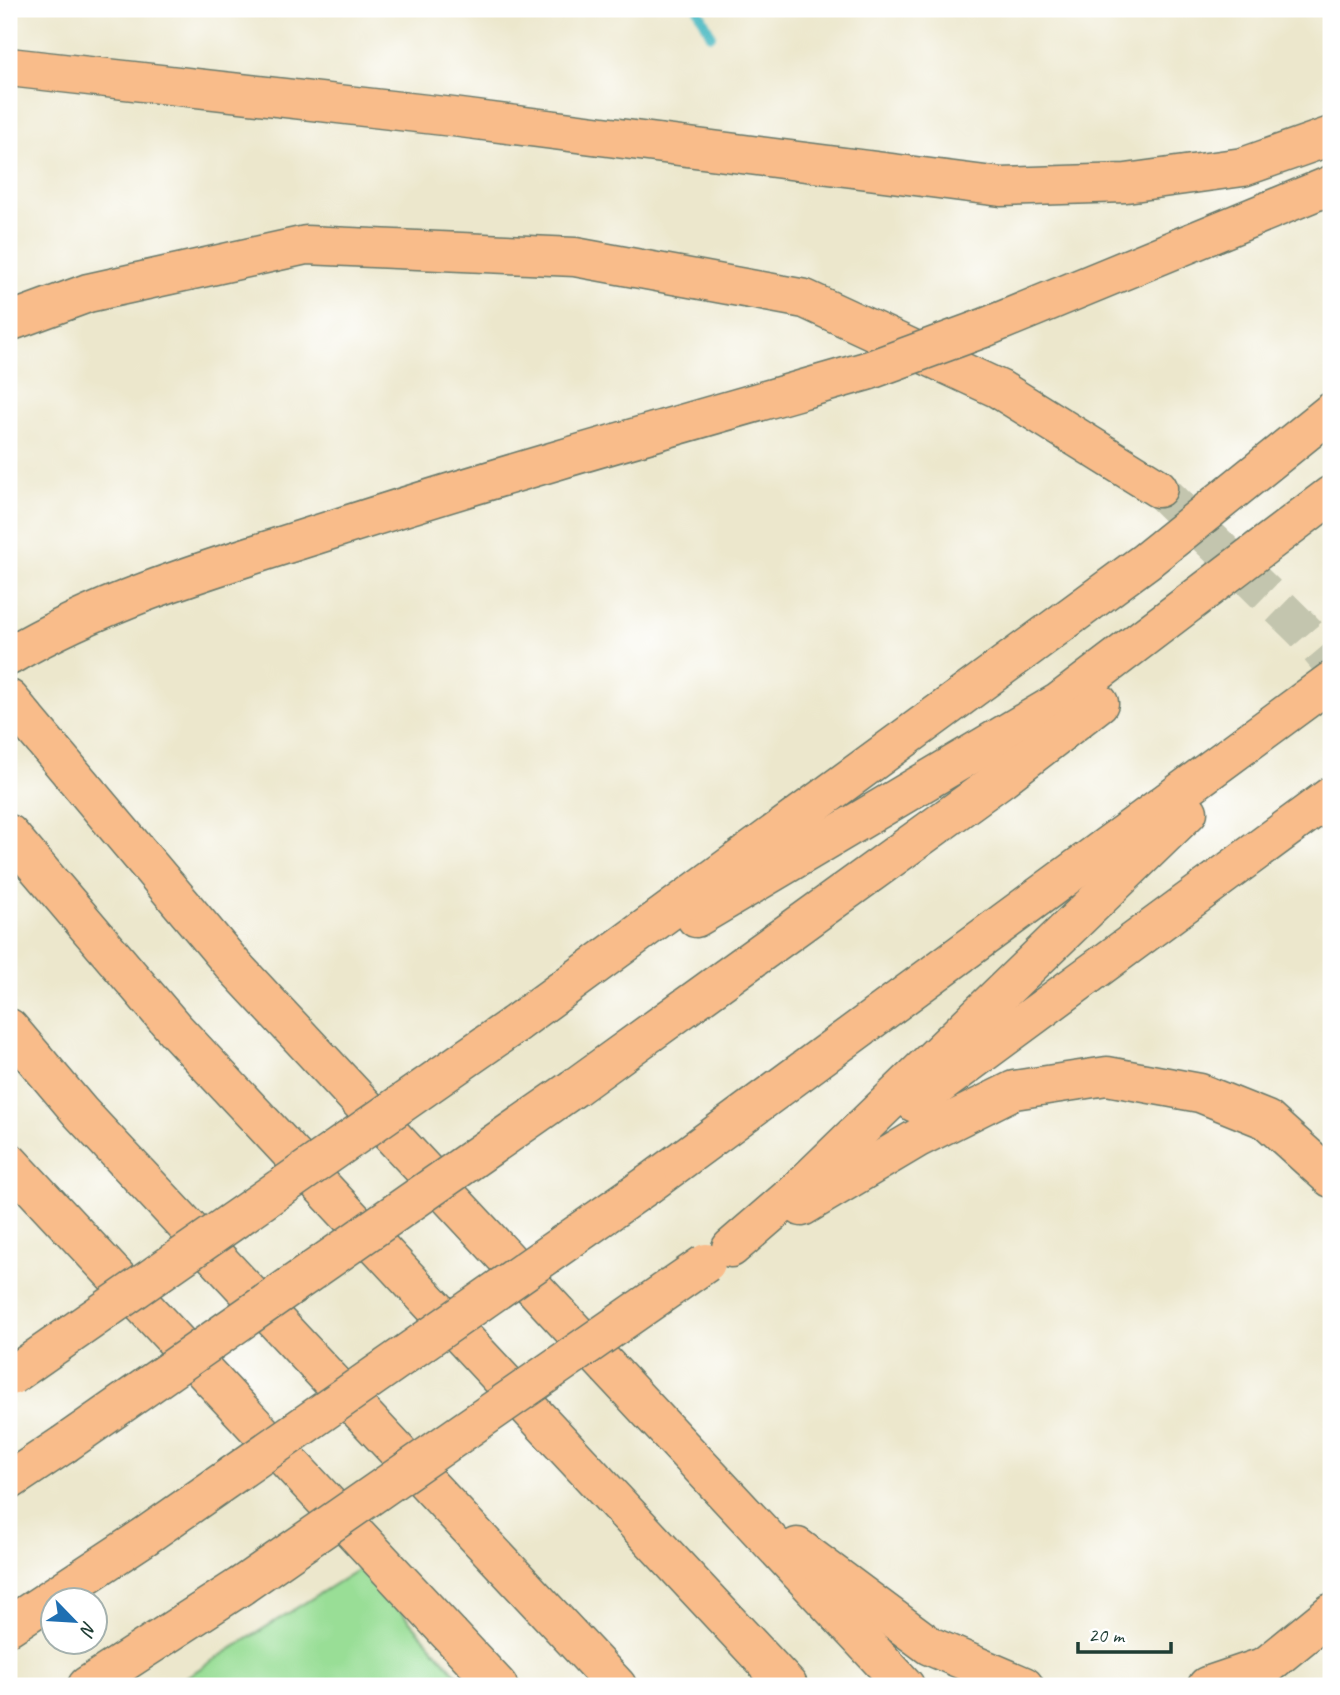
<svg xmlns="http://www.w3.org/2000/svg" width="1340" height="1695" viewBox="0 0 1340 1695" font-family="Caveat,sans-serif">
	<rect width="100%" height="100%" fill="#fff"/>
	<filter id="ink" filterUnits="userSpaceOnUse"><feTurbulence type="fractalNoise" baseFrequency=".0143" numOctaves="2"/><feDisplacementMap in="SourceGraphic" scale="14" xChannelSelector="R" yChannelSelector="G"/><feConvolveMatrix kernelMatrix="1 2 1 2 8 2 1 2 1" color-interpolation-filters="sRGB"/></filter>
	<filter id="wash" filterUnits="userSpaceOnUse"><feTurbulence type="fractalNoise" baseFrequency=".00686" numOctaves="4" result="noise"/><feDisplacementMap in="SourceGraphic" scale="28" xChannelSelector="R" yChannelSelector="G"/><feGaussianBlur stdDeviation="1.57" result="paint"/><feColorMatrix in="noise" values="0 0 0 0 0 0 0 0 0 0 0 0 0 0 0 0 0 1.4 0 .05"/><feComposite in="paint" operator="in"/></filter>
	<g filter="url(#wash)">
		<rect width="100%" height="100%" fill="#ece7cc"/>
		<path fill="#99de96" stroke="#5c8e65" stroke-width="2" d="M362,1567L467,1686H172Z"/>
		<g fill="none" stroke-linecap="round" stroke-linejoin="round">
			<path stroke="#4bbac2" stroke-width="10" d="M698,9L711,35"/>
		</g>
	</g>
	<g filter="url(#ink)">
		<g fill="none" stroke-linecap="round" stroke-linejoin="round">
			<path stroke="#c3c5ae" stroke-width="38" stroke-dasharray="38 19" stroke-linecap="butt" d="M1158,488L1305,632L1331,663"/>
			<defs>
				<g id="highway">
					<path d="M9,67L453,117L1001,187L1126,183L1243,167L1331,136"/>
					<path d="M9,322L88,293L306,245L575,257L805,299L999,389L1158,488"/>
					<path d="M984,328L1331,185"/>
					<path d="M9,656C107,598 219,566 328,531C507,473 689,422 870,370"/>
					<path d="M9,699L233,965L905,1686"/>
					<path d="M9,834L174,1028L788,1686"/>
					<path d="M696,918L1059,702L1331,495"/>
					<path d="M514,1025L1146,561L1331,412"/>
					<path d="M9,1028L80,1112L617,1686"/>
					<path d="M574,1088L1002,778L1099,703"/>
					<path d="M915,1103L1331,796"/>
					<path d="M9,1162L498,1686"/>
					<path d="M649,1184L1331,681"/>
					<path d="M802,1207L918,1138L1014,1090L1107,1076L1200,1093L1267,1120L1331,1178"/>
					<path d="M731,1248L798,1190L1188,812"/>
					<path d="M9,1481L63,1445"/>
					<path d="M797,1547L930,1646L1024,1686"/>
					<path d="M9,1626L144,1537"/>
					<path d="M87,1686L241,1586"/>
					<path d="M1207,1686L1266,1666L1331,1613"/>
				</g>
			</defs>
			<use href="#highway" stroke="#677869" stroke-width="41"/>
			<use href="#highway" stroke="#f9bc8a" stroke-width="38"/>
			<defs>
				<g id="highway-bridge">
					<path d="M870,370L984,328"/>
					<path d="M11,1376L514,1025"/>
					<path d="M63,1445L574,1088"/>
					<path d="M144,1537L649,1184"/>
					<path d="M241,1586L706,1263"/>
				</g>
			</defs>
			<use href="#highway-bridge" stroke="#677869" stroke-width="41" stroke-linecap="butt"/>
			<use href="#highway-bridge" stroke="#f9bc8a" stroke-width="38"/>
		</g>
	</g>
	<rect width="1340" height="1695" fill="none" stroke="#fff" stroke-width="35"/>
	<g transform="translate(74 1621) rotate(115)"><circle r="33" fill="#ffffff" stroke="#a5b1ae" stroke-width="2"/>
	<path d="M0-5L12 26L0 18L-12 26Z" fill="#1f6fb2"/>
	<text y="-10" font-size="19" font-weight="bold" text-anchor="middle" fill="#1f3d34">N</text>
	</g>
	<path d="M1078 1642v10h93v-10" fill="none" stroke="#1f3d34" stroke-width="3.5"/>
	<text x="1088" y="1642" font-size="21" fill="#1f3d34" stroke="#ffffff" stroke-width="5" paint-order="stroke">20 m</text>
</svg>
